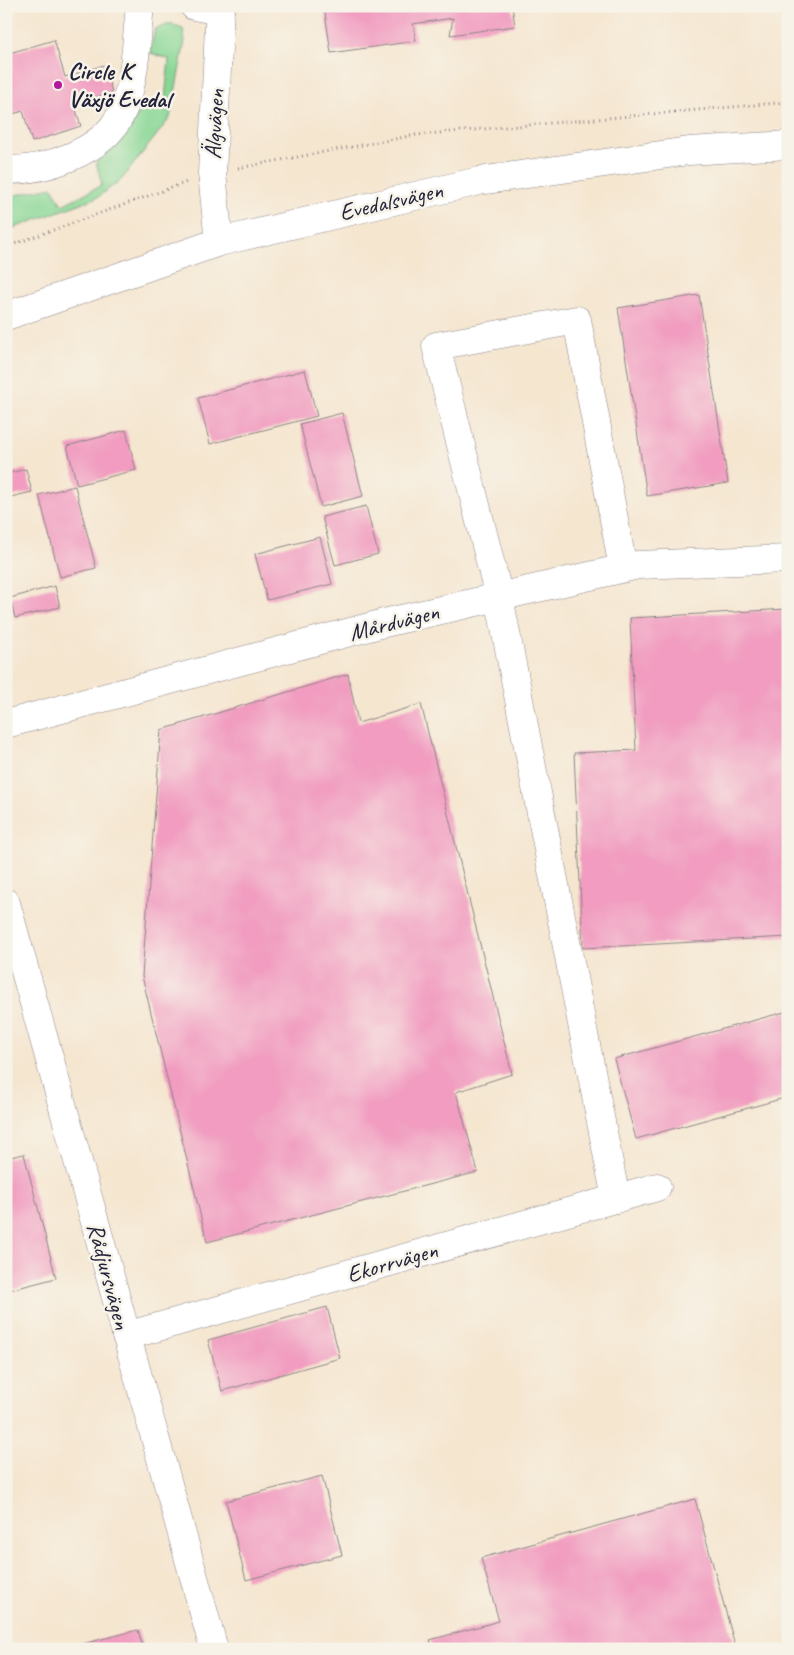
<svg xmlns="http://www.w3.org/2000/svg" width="794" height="1655" viewBox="0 0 794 1655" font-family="Caveat,sans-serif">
	<rect width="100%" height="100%" fill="#f7f3e8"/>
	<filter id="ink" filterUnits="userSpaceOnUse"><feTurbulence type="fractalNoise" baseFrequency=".02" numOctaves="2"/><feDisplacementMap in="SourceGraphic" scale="10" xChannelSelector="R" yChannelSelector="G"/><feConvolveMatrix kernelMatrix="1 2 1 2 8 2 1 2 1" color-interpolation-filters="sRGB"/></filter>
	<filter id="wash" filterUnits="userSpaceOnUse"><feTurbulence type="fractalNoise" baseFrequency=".0096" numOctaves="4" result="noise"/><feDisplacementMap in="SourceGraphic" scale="20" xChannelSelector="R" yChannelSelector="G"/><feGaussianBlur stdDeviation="1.12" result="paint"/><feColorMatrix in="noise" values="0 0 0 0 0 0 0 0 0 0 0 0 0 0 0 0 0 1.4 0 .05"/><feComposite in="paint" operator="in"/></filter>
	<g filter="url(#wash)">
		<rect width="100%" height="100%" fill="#f5e6d0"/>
		<path fill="#89d795" stroke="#567c68" d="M170,24L183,29L185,41L170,118L122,179L98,197L6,231V197L52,187L62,205L102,185L96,162L120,143L144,106L164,109L169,59L150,53L155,29Z"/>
		<g id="blocks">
			<g fill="#f19cc0">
				<path d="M324,6H512L515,26L450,35L453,18L413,24L416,41L331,53Z"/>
				<path d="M54,40L65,77L104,65L112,92L74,104L81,126L32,142L23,111L6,116V54Z"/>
				<path d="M699,295L728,483L647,496L618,308Z"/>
				<path d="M305,370L317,416L210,444L198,398Z"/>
				<path d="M342,413L363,496L321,507L300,424Z"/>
				<path d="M126,430L136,470L77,485L67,446Z"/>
				<path d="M26,469L32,492L6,498V474Z"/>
				<path d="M75,486L96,568L60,577L39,495Z"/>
				<path d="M366,506L378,554L335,565L322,517Z"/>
				<path d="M320,537L332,584L267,600L255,554Z"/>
				<path d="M55,586L60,607L15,618L10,598Z"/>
				<path d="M788,609V937L583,948L574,753L636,750L630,618Z"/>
				<path d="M348,674L358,723L421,704L512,1074L456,1092L478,1172L207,1242L142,976L161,730Z"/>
				<path d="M788,1011V1097L636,1139L614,1059Z"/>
				<path d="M24,1154L56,1278L6,1291V1158Z"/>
				<path d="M327,1307L340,1358L222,1391L208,1340Z"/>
				<path d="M322,1476L342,1555L246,1580L226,1501Z"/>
				<path d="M695,1499L736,1649H433L430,1640L499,1621L481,1558Z"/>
				<path d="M138,1630L143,1649H66V1648Z"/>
			</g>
		</g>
	</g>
	<g filter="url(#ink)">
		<use href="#blocks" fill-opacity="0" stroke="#8c8486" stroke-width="1"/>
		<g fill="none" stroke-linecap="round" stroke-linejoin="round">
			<defs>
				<g id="minor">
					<path d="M194,6L220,11"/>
					<path d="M6,170C44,171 102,152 120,116C136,84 136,41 140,6"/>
					<path d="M219,242L212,173L220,6"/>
					<path d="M6,316L219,242L479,181L689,151L788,145"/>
					<path d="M6,724L384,623L638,565L788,559"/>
					<path d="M6,903L214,1649"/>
					<path d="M616,1199L499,597L436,346L577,320L623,568"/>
					<path d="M126,1336L657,1187"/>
				</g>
			</defs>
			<use href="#minor" stroke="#8c8486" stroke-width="29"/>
			<g stroke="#8c8486" stroke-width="3" stroke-dasharray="1 4" stroke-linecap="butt">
				<path d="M238,168L416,135L788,102"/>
				<path d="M6,247L187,182"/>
			</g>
			<use href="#minor" stroke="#fff" stroke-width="28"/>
		</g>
	</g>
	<circle fill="#b5179e" stroke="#f7f3e8" stroke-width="2" cx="58" cy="85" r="5"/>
	<g text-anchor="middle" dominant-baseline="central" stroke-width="5" stroke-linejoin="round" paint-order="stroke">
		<g font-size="24" font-weight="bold" fill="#22223b" stroke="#f7f3e8" text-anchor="start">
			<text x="68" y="71">Circle K<tspan x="68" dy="28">Växjö Evedal</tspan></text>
		</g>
		<g font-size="24" fill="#22223b" stroke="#f7f3e8">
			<text transform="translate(214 124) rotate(-87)">Älgvägen</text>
			<text transform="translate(391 201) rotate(-13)">Evedalsvägen</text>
			<text transform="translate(394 622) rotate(-14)">Mårdvägen</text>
			<text transform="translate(392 1262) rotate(-16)">Ekorrvägen</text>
			<text transform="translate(109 1276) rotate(75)">Rådjursvägen</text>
		</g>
	</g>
	<rect width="794" height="1655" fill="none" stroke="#f7f3e8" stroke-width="25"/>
</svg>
